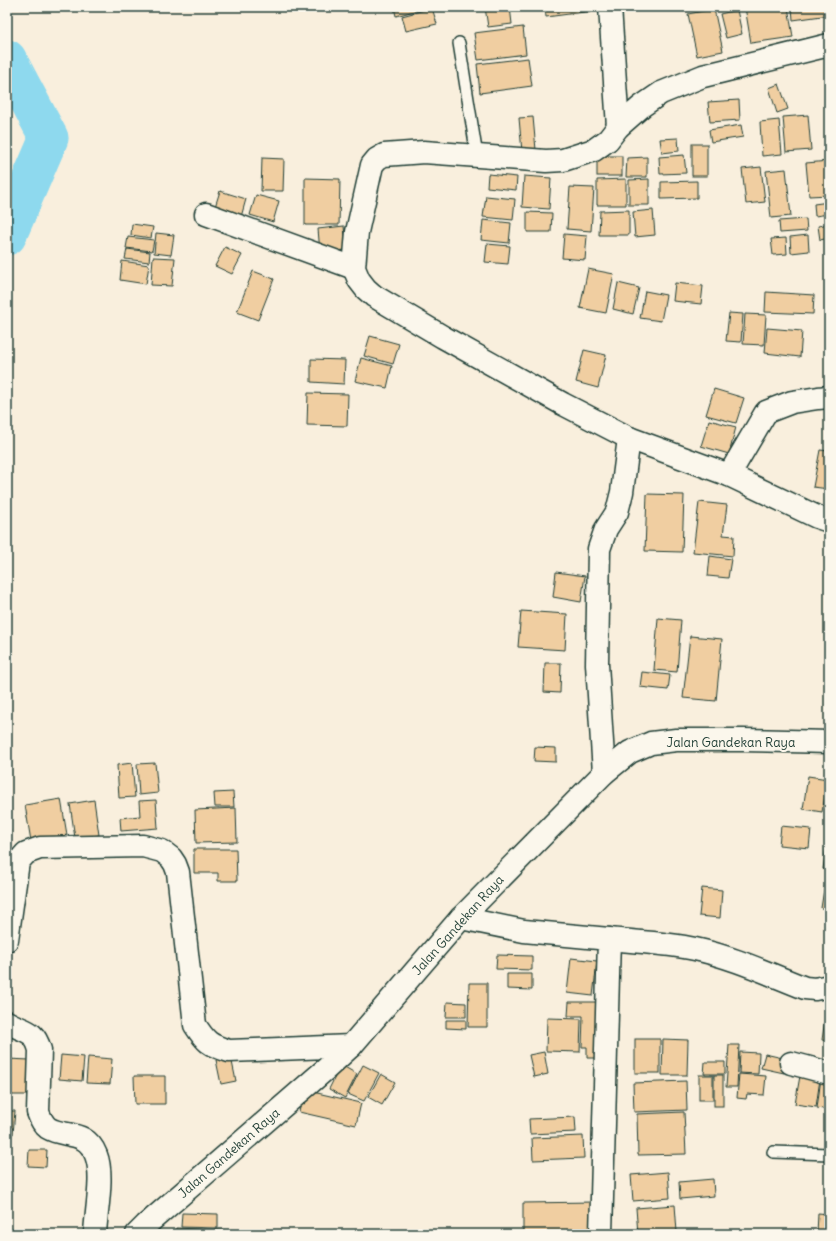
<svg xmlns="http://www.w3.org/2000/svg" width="836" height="1241" viewBox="0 0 836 1241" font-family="Delius,sans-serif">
	<rect width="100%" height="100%" fill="#f9efdd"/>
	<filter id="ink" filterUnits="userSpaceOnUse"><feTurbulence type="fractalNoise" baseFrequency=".025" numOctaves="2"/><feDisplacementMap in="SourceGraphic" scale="8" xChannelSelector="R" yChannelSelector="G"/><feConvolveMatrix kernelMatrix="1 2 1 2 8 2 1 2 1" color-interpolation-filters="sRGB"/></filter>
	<g filter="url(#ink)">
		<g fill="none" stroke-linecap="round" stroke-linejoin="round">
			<path stroke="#8ed9ee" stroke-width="39" d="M7,59L49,138L7,236"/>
		</g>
		<g fill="#f0cea1" stroke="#1f3d34">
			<path d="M394,7H428L396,16Z"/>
			<path d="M485,7H510L512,24L488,27Z"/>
			<path d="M545,7H599L600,10L546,17Z"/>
			<path d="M745,7H788L793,37L751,43Z"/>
			<path d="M792,7H829V15L793,20Z"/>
			<path d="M432,8L437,24L406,31L402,16Z"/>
			<path d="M714,9L723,51L697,56L688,14Z"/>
			<path d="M737,10L742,34L726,38L720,14Z"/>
			<path d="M523,27L526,54L478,60L474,33Z"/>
			<path d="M528,58L532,86L480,93L477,64Z"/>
			<path d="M779,84L788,109L777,113L769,88Z"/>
			<path d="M739,100L740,120L710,122L708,102Z"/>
			<path d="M808,115L811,150L786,152L783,117Z"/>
			<path d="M533,117L536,150L522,152L519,118Z"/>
			<path d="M779,120L782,154L762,156L760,122Z"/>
			<path d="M741,125L743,137L711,142L709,130Z"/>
			<path d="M678,138L679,151L662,153L660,139Z"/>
			<rect x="692" y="144" width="15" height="32"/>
			<path d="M684,155L686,173L660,174L659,157Z"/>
			<rect x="597" y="156" width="25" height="20"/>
			<path d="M647,157V177H626L627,158Z"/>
			<path d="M262,158L284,159L283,191H261Z"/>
			<path d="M829,161V195L809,196L806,163Z"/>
			<path d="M761,167L765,202L746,204L742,169Z"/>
			<path d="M786,169L791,216L771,218L766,171Z"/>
			<path d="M488,174L517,177L516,190L487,187Z"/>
			<path d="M524,176L551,178L549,209L522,207Z"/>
			<path d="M305,178L340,179L339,225H305Z"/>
			<path d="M626,179V205H597V180Z"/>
			<path d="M649,179V205H629V180Z"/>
			<path d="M697,181V198L661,199V182Z"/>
			<path d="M570,187L594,188L591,231L567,229Z"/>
			<path d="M220,191L246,199L241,217L214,210Z"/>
			<path d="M256,195L279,201L273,222L250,215Z"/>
			<path d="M486,196L515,199L513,220L483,217Z"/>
			<path d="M829,202V214L815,216L814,204Z"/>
			<path d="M629,210V235H599L600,211Z"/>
			<path d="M653,210L655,235L635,237L633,212Z"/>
			<path d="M527,212L552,213L551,232H527Z"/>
			<path d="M806,219L807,231L780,233L779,221Z"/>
			<path d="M483,220L511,223L509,243L481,240Z"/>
			<path d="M132,224L153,227L151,238L131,235Z"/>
			<path d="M829,224V238L820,240L818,226Z"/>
			<path d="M344,226L346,250L320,252L318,229Z"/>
			<path d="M156,233L174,235L171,255L154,253Z"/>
			<path d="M564,234L587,236L585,260L562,258Z"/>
			<path d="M808,235L809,251L791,253L790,237Z"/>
			<path d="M128,237L154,240L152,251L126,248Z"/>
			<path d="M786,238L787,254L773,255L771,239Z"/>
			<path d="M487,244L510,246L508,264L485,262Z"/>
			<path d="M225,247L242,255L232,274L215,266Z"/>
			<path d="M127,249L150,252L149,262L125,259Z"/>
			<path d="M153,257L175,258L172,286L151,285Z"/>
			<path d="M122,261L149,265L146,284L120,280Z"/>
			<path d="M588,269L614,274L606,313L580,308Z"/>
			<path d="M253,271L274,279L258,320L237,312Z"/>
			<path d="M618,283L639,288L633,314L613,309Z"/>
			<path d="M675,283L703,286L701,304L673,301Z"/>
			<path d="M645,291L666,295L661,321L640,318Z"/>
			<path d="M766,292L814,295L813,314L765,312Z"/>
			<path d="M729,313L743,314L741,342L726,341Z"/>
			<path d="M745,314L766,315L764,345L743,344Z"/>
			<path d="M767,328L802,331L800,357L765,353Z"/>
			<path d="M370,336L399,344L393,364L364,356Z"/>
			<path d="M584,350L606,355L598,388L576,382Z"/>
			<path d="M361,358L392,366L387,388L355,381Z"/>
			<path d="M311,359L345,360L344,384L311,382Z"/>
			<path d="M714,389L744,398L736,423L706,415Z"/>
			<path d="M308,393L348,394L347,426L307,425Z"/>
			<path d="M709,420L736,427L729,454L701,446Z"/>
			<path d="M820,450L829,451V489L813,487Z"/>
			<path d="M647,494L684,495L682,552L645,551Z"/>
			<path d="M699,502L727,505L723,535L734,536L733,556L693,552Z"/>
			<path d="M710,556L731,559L728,578L708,576Z"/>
			<path d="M556,572L585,576L581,602L553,597Z"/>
			<path d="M521,611L567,614L565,650L518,647Z"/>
			<path d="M658,618L681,620L677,672L654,670Z"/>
			<path d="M690,636L722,639L716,701L683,698Z"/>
			<path d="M545,663H561L560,693L544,692Z"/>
			<path d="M642,672L670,675L668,690L640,687Z"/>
			<path d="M535,747L556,748V762L534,761Z"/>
			<path d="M132,763L135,797L119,798L117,765Z"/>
			<path d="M155,763L158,793L139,795L137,764Z"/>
			<path d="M808,776L828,779L822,812L803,809Z"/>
			<path d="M233,792L234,807H215L214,793Z"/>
			<path d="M61,799L67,835L31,841L25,805Z"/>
			<path d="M94,800L99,835L75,838L70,804Z"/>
			<path d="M156,800L158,828L121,831L120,818L140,816L139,801Z"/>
			<path d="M236,808L237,842L196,843L195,810Z"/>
			<path d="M781,826L811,829L809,848L779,845Z"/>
			<path d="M7,829L10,830L7,855Z"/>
			<path d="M826,847H829V869H823Z"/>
			<path d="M194,849H236L237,881H218V873H194Z"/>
			<path d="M826,877L829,878V910L821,908Z"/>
			<path d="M702,888L722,890L720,918L699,916Z"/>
			<path d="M497,955L532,956V970L496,969Z"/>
			<path d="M571,958L597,961L593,996L567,993Z"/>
			<path d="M507,974H532V990L507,989Z"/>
			<path d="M469,983H487V1027H468Z"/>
			<path d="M447,1002L466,1003V1017H446Z"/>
			<path d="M569,1002H602L601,1058H587V1047H582L583,1016H568Z"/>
			<path d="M547,1018L581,1019L580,1052L546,1051Z"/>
			<path d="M825,1019L829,1020V1041L822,1040Z"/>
			<path d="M446,1020H466V1029L446,1028Z"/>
			<rect x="635" y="1039" width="25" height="34"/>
			<path d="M663,1039L688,1040L687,1075H662Z"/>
			<path d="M729,1045H739L737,1087H726Z"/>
			<path d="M544,1052L548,1074L534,1077L529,1055Z"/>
			<path d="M740,1052L759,1053L758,1074L739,1073Z"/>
			<path d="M765,1054L787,1059L784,1073L761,1068Z"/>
			<path d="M61,1055L84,1057L82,1081L59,1079Z"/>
			<path d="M88,1057L112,1059L110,1084L86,1083Z"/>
			<path d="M231,1057L236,1081L221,1084L216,1060Z"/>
			<path d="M8,1059L29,1060L28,1095H7Z"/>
			<path d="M705,1062H725V1074H704Z"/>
			<path d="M341,1065L357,1074L345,1098L329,1089Z"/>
			<path d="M363,1065L379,1073L364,1101L348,1094Z"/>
			<path d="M381,1074L395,1082L382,1105L368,1097Z"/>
			<path d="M739,1074L766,1076L764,1095L747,1094L746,1099L737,1098Z"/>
			<rect x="699" y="1075" width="14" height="25"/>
			<rect x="714" y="1075" width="9" height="31"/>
			<path d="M134,1076H165V1104H135Z"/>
			<path d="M800,1076L820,1079L816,1107L795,1104Z"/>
			<path d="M821,1078L829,1079V1110L817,1108Z"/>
			<path d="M686,1081L687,1110L634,1112L633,1083Z"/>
			<path d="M304,1090L361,1103L356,1125L299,1112Z"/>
			<path d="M7,1111H15L13,1134H7Z"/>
			<path d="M684,1112L686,1154L638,1155L637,1114Z"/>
			<path d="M575,1117L576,1132L530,1134L529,1119Z"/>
			<path d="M583,1136L584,1158L533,1160L532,1138Z"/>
			<path d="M29,1150H47L46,1167L28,1166Z"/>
			<path d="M668,1172L670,1198L633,1201L631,1175Z"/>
			<path d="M713,1179L714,1196L680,1199L679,1182Z"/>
			<path d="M595,1202L596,1234H523V1203Z"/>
			<path d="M675,1205L677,1232L638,1234L636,1208Z"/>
			<path d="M182,1213L218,1214V1228L181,1227Z"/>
			<path d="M818,1213L829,1214V1234H817Z"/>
			<path d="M176,1228L238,1231V1234H175Z"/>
		</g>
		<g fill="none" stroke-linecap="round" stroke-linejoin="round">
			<defs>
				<g id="lane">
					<path d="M459,43L477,156"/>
					<path d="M773,1152L829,1154"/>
				</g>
				<g id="street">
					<path d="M610,7L618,127"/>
					<path d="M829,45L703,76L661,93L642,106L618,127L608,140L594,150L563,160L546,161L424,152L384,155L377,159L372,165L357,232L354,268L359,280L366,289L374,296L443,337L563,404L629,438L729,475L817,517L829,521"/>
					<path d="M206,214L354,268"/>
					<path d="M729,475L766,412L792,402L818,398L829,397"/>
					<path d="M604,773L597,664L599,549L606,529L617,512L622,492L629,438"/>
					<path d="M461,918L524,931L609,939L601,1234"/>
					<path d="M609,939C638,942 667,943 695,949C733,957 769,974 805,988L815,989L829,986"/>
					<path d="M7,940L18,862L26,853L40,848L143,846L162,851L171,858L175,864L178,872L195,1025C206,1042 209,1045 229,1051L351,1046"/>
					<path d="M7,1022C23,1032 34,1028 40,1050L38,1112C40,1118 43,1124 48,1128C64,1138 86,1129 96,1155C104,1175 96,1211 95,1234"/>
					<path d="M791,1063L829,1073"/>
				</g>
				<path id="secondary" d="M137,1234L146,1225L326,1069L351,1046L461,918L604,773L630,752L651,743L676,740H743L829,742"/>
			</defs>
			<use href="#lane" stroke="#1f3d34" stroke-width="14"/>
			<use href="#street" stroke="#1f3d34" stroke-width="25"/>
			<use href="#secondary" stroke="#1f3d34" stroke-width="25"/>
			<use href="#lane" stroke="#fbf7ec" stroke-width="11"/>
			<use href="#street" stroke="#fbf7ec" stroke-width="22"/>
			<use href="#secondary" stroke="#fbf7ec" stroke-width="22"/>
		</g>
	</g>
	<g text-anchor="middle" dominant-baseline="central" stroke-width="4" stroke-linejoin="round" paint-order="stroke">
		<g font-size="13" fill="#1f3d34" stroke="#fbf7ec">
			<text x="731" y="742">Jalan Gandekan Raya</text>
			<text transform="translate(458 925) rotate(-48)">Jalan Gandekan Raya</text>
			<text transform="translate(229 1153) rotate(-41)">Jalan Gandekan Raya</text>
		</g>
	</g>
	<rect width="836" height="1241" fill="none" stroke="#fbf7ec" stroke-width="24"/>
	<rect x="12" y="12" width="812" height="1217" fill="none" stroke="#1f3d34" stroke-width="1.5" filter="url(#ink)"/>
</svg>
